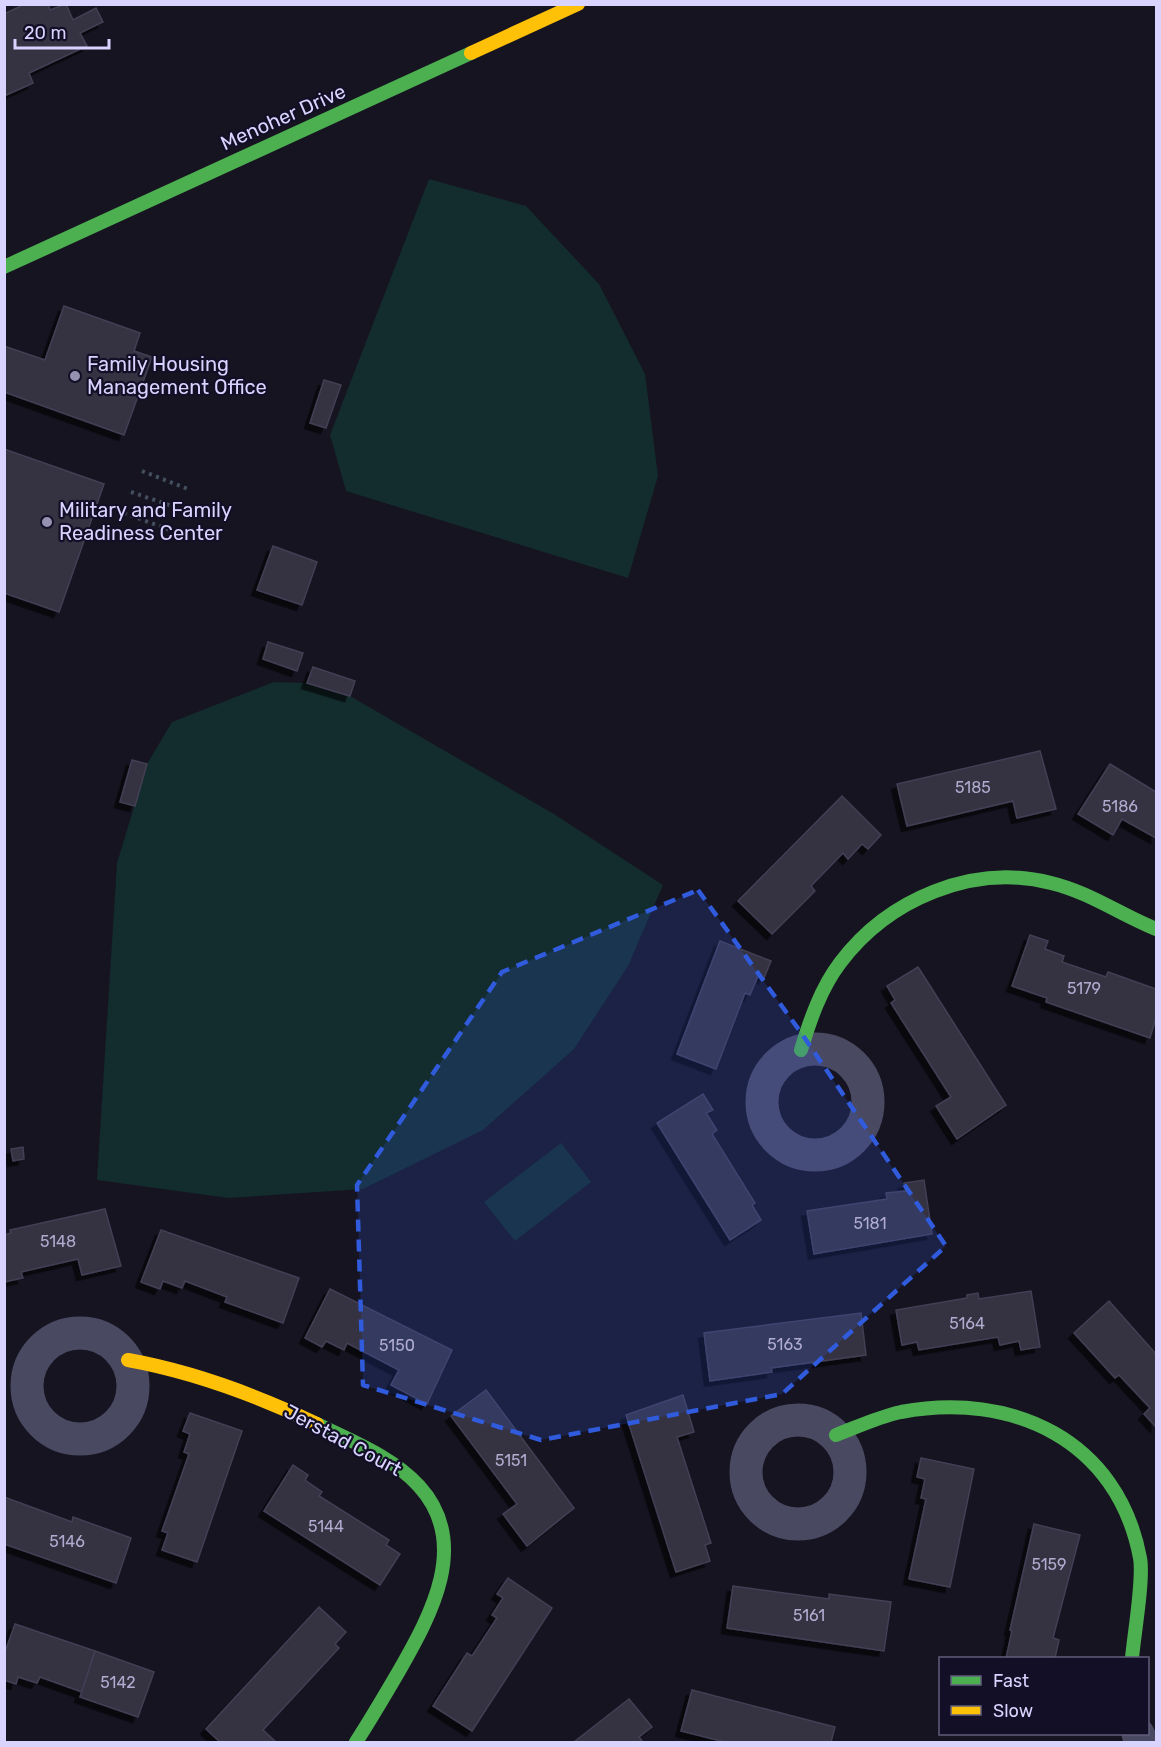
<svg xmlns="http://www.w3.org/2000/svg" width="1161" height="1747" viewBox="0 0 1161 1747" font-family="Rubik,sans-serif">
	<defs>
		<filter id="shadow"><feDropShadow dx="-5.5" dy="5.5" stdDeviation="0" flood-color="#0009"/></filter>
	</defs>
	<rect width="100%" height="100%" fill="#161421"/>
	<g fill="#132c2d">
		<path d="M429,179L526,206L599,284L645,374L658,476L628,578L346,491L330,435Z"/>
		<path d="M274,682L307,683L350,696L554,814L663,885L628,966L574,1049L483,1130L363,1189L229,1198L97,1180L117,863L147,764L172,722Z"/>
		<path d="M561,1143L591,1182L515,1241L484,1202Z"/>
	</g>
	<g fill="#343243" stroke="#433f54" stroke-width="1.5" filter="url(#shadow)">
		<path d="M25,4H48L50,10L66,4L73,20L96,8L103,22L80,33L87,46L29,73L33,83L4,96V14Z"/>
		<path d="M64,306L140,333L134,351L152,357L124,435L4,392V346L45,360Z"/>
		<path d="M324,380L341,385L326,428L310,423Z"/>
		<path d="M4,449L104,484L59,612L4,593Z"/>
		<path d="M273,546L317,562L302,605L257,590Z"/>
		<path d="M268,642L303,653L297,671L263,659Z"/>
		<path d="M313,667L355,681L350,696L307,683Z"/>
		<path d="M1040,751L1056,809L1017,818L1013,801L907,826L897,784Z"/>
		<path d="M132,760L147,764L135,806L120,802Z"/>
		<path d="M1110,764L1156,792V838L1122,819L1113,835L1078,814Z"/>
		<path d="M842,796L881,835L868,849L862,844L848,859L843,853L811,886L815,891L772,934L738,901Z"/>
		<path d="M1030,935L1048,941L1045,949L1064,956L1062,962L1106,977L1108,972L1156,989V1018L1150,1038L1046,1002L1047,998L1012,986Z"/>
		<path d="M720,941L771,961L764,978L758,976L750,995L745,993L716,1069L677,1054Z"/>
		<path d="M918,967L1006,1105L957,1139L936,1106L951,1097L891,1003L895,1000L887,986Z"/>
		<path d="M703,1094L713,1110L706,1113L717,1130L712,1134L755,1203L752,1205L761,1220L730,1240L657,1123Z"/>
		<path d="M23,1147L24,1159L13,1161L11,1149Z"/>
		<path d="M924,1180L932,1234L814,1254L807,1211L887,1199L886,1193L906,1191L904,1183Z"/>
		<path d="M105,1209L121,1266L82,1275L78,1259L21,1272L23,1278L4,1282V1235L11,1233L10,1230Z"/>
		<path d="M161,1230L299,1278L283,1323L225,1302L227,1297L185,1281L182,1288L163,1281L160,1289L141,1282Z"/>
		<path d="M330,1289L452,1350L427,1404L391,1385L399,1370L347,1343L344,1350L326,1341L322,1347L305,1338Z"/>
		<path d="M1031,1291L1040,1347L1021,1350L1019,1341L1000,1345L998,1337L919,1350L917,1342L902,1345L896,1310L967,1298V1295L978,1293L979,1299Z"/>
		<path d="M1109,1301L1156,1354V1427L1144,1414L1150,1408L1119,1375L1115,1378L1074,1333Z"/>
		<path d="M861,1313L866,1355L771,1368L772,1372L710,1381L704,1333Z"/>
		<path d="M486,1390L574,1508L527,1546L503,1514L517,1504L451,1416Z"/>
		<path d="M683,1395L694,1432L677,1437L711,1543L705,1545L710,1561L676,1572L626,1415Z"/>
		<path d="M190,1413L242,1431L197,1562L162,1550L168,1533L162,1531L189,1454L184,1452L190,1434L183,1431Z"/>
		<path d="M921,1458L974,1469L950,1587L909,1579L926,1499L921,1498L925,1479L917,1477Z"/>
		<path d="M293,1465L308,1475L305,1480L322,1492L319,1496L389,1540L386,1545L400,1554L380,1585L264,1511Z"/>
		<path d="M4,1497L72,1522L73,1517L131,1538L116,1583L4,1544Z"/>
		<path d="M1034,1524L1080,1535L1053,1638L1059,1640L1055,1658H1006L1012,1631L1010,1630Z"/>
		<path d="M508,1578L552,1608L472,1731L433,1706L467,1653L472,1656L497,1618L492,1615L503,1598L497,1594Z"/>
		<path d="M733,1586L829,1599V1594L891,1602L884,1651L727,1628Z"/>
		<path d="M319,1607L346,1632L335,1644L339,1648L263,1730L276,1742H220L206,1729Z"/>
		<path d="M15,1624L95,1651L82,1692L40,1677L37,1683L18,1677L16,1684L4,1680V1655Z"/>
		<path d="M95,1651L154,1672L138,1717L80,1697Z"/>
		<path d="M692,1690L835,1727L831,1742H725L681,1731Z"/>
		<path d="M629,1699L652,1727L639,1737L643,1742H574Z"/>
	</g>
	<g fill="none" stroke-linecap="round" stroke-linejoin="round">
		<g stroke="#44505f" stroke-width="4" stroke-dasharray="3 4.5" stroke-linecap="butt">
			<path d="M142,471L188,489"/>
			<path d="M131,492L181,509"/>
			<path d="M124,513L173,531"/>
		</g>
		<g stroke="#4a4962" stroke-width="33">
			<circle cx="815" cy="1102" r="53"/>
			<circle cx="80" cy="1386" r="53"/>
			<circle cx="798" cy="1472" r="52"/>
			<path d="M1138,1734L1142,1742"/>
		</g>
		<g stroke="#4caf50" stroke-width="14">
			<path d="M4,267L471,53"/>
			<path d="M801,1050C810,1020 821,988 840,963C888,899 973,863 1051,883C1089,892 1121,915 1156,929"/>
			<path d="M317,1424C351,1441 393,1457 419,1486C471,1543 431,1615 399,1671C385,1695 371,1719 356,1742"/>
			<path d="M836,1435C857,1427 878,1417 901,1412C1012,1391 1118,1440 1140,1558C1144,1578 1134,1635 1132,1658"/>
		</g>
		<g stroke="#ffc107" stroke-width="14">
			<path d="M471,53L578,4"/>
			<path d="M128,1360C195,1372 256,1395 317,1424"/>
		</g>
	</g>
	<path fill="#305bdc" fill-opacity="0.2" stroke="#305bdc" stroke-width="4.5" stroke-dasharray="12 8" stroke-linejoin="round" d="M698,890L802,1034L946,1246L782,1394L541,1440L363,1385L357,1185L502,972Z"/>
	<g fill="#9591b1" stroke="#130f26" stroke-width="2">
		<circle cx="75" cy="376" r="6"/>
		<circle cx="47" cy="522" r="6"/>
	</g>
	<g text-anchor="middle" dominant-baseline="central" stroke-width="4.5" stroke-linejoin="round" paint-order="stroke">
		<g font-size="16" fill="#b0acd0">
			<text x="973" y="787">5185</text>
			<text x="1120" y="806">5186</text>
			<text x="1084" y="988">5179</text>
			<text x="870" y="1223">5181</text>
			<text x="58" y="1241">5148</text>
			<text x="967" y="1323">5164</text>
			<text x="785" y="1344">5163</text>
			<text x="397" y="1345">5150</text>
			<text x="511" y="1460">5151</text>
			<text x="326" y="1526">5144</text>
			<text x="67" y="1541">5146</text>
			<text x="1049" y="1564">5159</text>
			<text x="809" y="1615">5161</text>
			<text x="118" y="1682">5142</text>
		</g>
		<g font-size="20" fill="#d9d4ff" stroke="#130f26">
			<text transform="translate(283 117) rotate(-24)">Menoher Drive</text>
			<text transform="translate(343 1440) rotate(28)">Jerstad Court</text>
		</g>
		<g font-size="20" fill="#d9d4ff" stroke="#130f26" text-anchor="start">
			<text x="87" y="364">Family Housing<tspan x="87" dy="23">Management Office</tspan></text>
			<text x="59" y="510">Military and Family<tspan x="59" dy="23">Readiness Center</tspan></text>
		</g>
	</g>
	<rect width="1161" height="1747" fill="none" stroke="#d9d4ff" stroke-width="12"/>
	<rect x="939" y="1657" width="210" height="78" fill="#130f26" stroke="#625e7d" stroke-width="1.5"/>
	<rect x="951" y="1676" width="30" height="9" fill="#4caf50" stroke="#625e7d" stroke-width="1.5"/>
	<text x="993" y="1687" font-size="18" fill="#d9d4ff">Fast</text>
	<rect x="951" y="1706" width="30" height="9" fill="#ffc107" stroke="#625e7d" stroke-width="1.5"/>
	<text x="993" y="1717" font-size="18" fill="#d9d4ff">Slow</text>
	<path d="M15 39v9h94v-9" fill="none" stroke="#d9d4ff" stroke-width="3"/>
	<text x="24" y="39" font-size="18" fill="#d9d4ff" stroke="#130f26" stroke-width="4.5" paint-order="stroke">20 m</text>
</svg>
